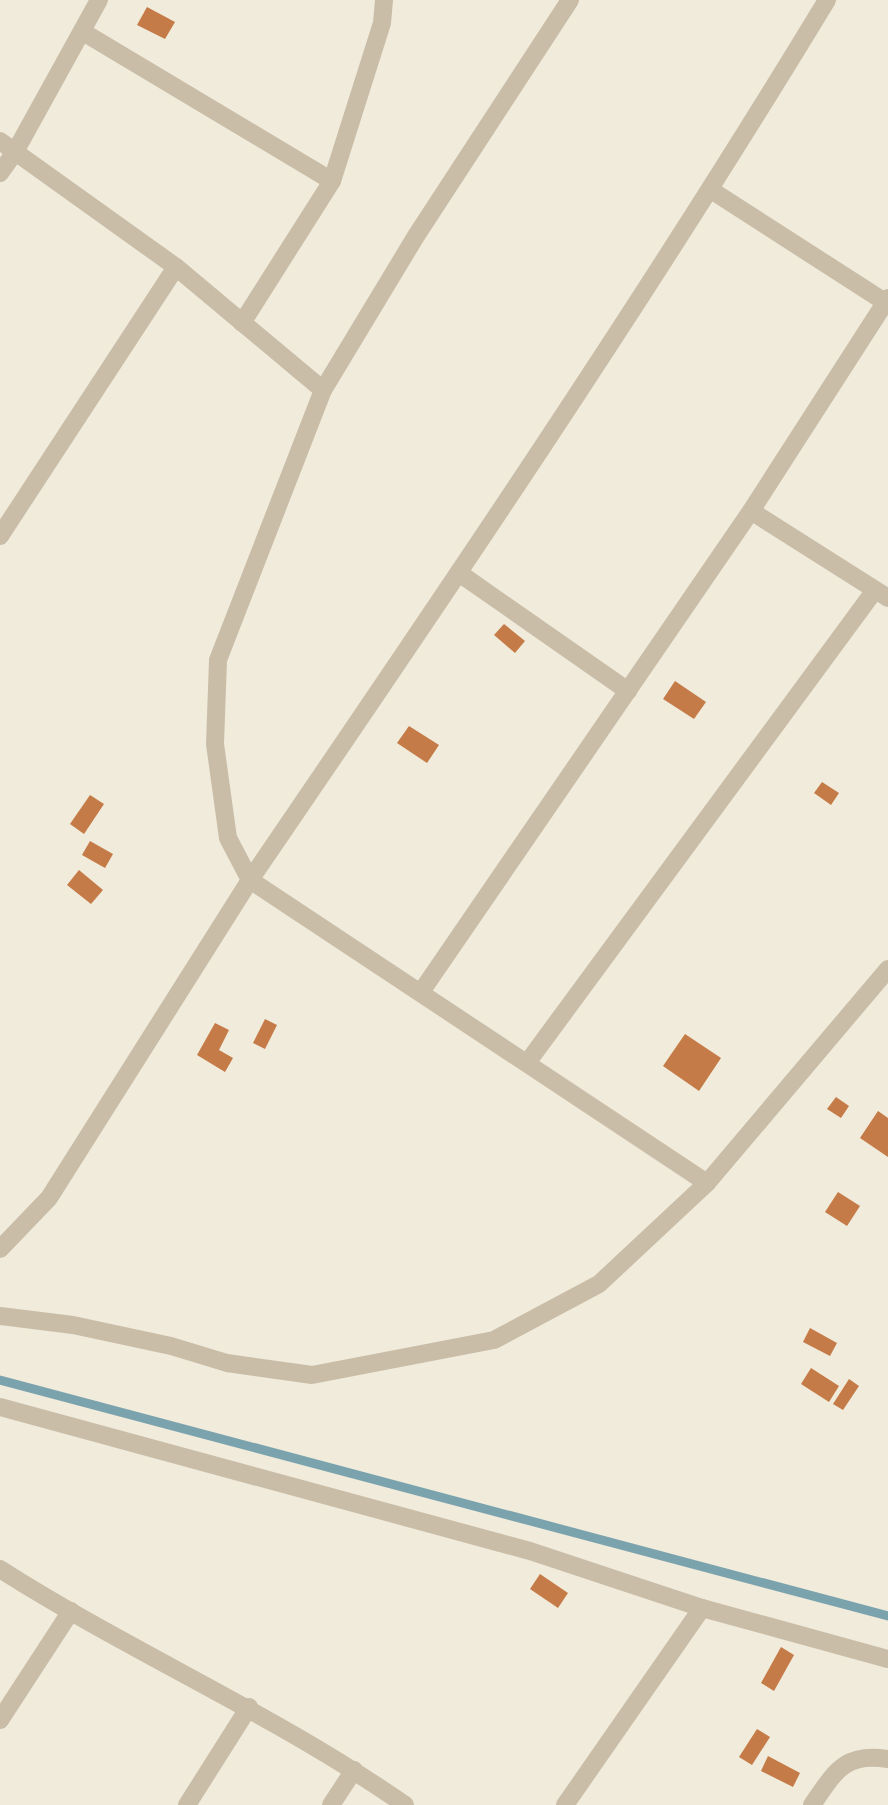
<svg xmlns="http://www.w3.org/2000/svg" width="888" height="1805" viewBox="0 0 888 1805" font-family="'Asap Condensed',sans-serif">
	<rect width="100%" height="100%" fill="#f1ebdb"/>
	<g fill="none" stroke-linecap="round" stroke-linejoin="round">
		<path stroke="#7ba3ae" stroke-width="9" d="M0,1380L888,1616"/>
	</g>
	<g fill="#c47b47">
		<path d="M147,7L175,22L165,39L137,25Z"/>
		<path d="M504,624L525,641L515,653L494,635Z"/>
		<path d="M675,681L706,702L694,719L663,699Z"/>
		<path d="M409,726L439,745L427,763L397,743Z"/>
		<path d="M822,782L839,793L831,805L814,793Z"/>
		<path d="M90,795L104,804L84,834L70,824Z"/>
		<path d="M90,841L113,854L105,868L82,855Z"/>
		<path d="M79,870L103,890L91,904L67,885Z"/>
		<path d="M265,1019L277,1025L265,1049L253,1043Z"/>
		<path d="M215,1023L229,1030L219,1050L233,1058L225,1072L197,1055Z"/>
		<path d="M685,1034L721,1058L699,1091L663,1066Z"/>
		<path d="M836,1097L849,1106L841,1118L827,1109Z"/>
		<path d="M878,1111L888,1118V1157L860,1138Z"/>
		<path d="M838,1192L860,1206L847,1226L825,1212Z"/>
		<path d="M810,1328L837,1343L830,1356L803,1342Z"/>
		<path d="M811,1368L839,1386L829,1402L801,1384Z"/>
		<path d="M849,1379L859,1386L843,1410L833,1404Z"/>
		<path d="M540,1574L568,1593L558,1608L530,1589Z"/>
		<path d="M781,1647L794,1655L774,1691L761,1683Z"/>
		<path d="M757,1729L770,1737L752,1765L739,1757Z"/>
		<path d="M768,1756L800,1773L793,1787L761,1771Z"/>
	</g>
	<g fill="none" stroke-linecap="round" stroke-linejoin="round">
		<g stroke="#c9bda8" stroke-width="18">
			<path d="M83,32L332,181"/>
			<path d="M0,141L176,267L323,390"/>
			<path d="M0,173L15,152L99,0"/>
			<path d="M711,190L888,304"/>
			<path d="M242,323L332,181L382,23L384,0"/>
			<path d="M751,511L888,598"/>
			<path d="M0,536L176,267"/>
			<path d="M459,573L628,691"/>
			<path d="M421,992L751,511L888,298"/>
			<path d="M527,1063L875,590"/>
			<path d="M707,1183L250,880C448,590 645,300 827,0"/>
			<path d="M0,1249L49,1198L250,880L228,838L215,744L218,660L323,390L416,236L570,0"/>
			<path d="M0,1316L73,1325L171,1346L227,1363L312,1375L494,1340L599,1284L707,1183L888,969"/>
			<path d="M0,1407L530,1551L702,1608L888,1659"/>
			<path d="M0,1569C132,1653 276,1715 405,1805"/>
			<path d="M0,1720L71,1611"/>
			<path d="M187,1805L249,1707"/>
			<path d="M331,1805L354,1770"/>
			<path d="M565,1805L702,1608"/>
			<path d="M812,1805C835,1772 844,1752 888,1759"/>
		</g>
	</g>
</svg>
